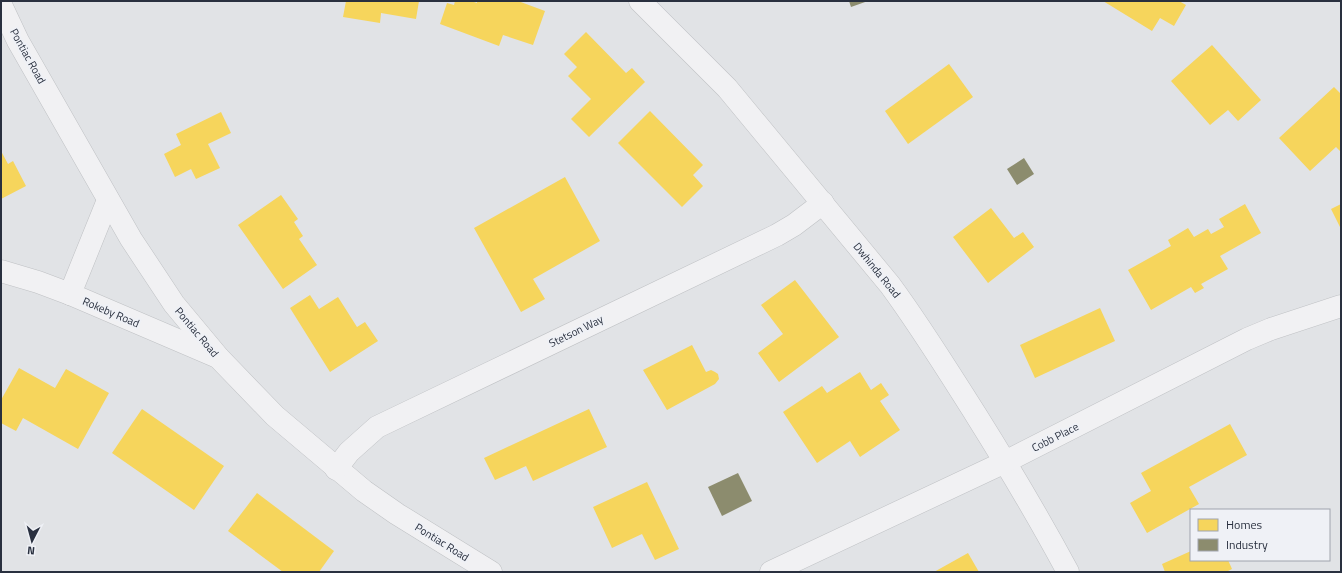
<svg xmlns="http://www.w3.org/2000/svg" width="1342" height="573" viewBox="0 0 1342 573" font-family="'Titillium Web',sans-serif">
	<rect width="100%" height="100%" fill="#e1e3e6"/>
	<g fill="#f6d55c">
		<path d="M346,1H419L416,19L381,13L380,23L343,17Z"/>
		<path d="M455,1H471L477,3V1H518L545,11L533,45L503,35L499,46L440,24L447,3L454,5Z"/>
		<path d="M1103,1H1179L1186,5L1174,26L1160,18L1152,31Z"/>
		<path d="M586,32L626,73L632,68L645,82L589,137L571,119L591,99L568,76L577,67L564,54Z"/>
		<path d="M1212,45L1261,100L1238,121L1228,110L1210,125L1171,81Z"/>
		<path d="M949,64L973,97L908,144L885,111Z"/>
		<path d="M1334,87L1341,94V152L1336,147L1310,171L1279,138Z"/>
		<path d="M650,111L703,165L693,175L703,186L682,207L618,143Z"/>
		<path d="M221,112L231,133L208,144L220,168L196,179L191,169L175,177L164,154L181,145L176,134Z"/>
		<path d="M1,151L8,164L13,161L26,186L1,199Z"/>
		<path d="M565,177L600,241L533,279L545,299L521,312L474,228Z"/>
		<path d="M281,195L298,219L294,222L303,236L299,239L317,265L283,289L238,225Z"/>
		<path d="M1245,204L1261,233L1220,256L1228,269L1201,284L1204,288L1195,293L1191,287L1151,310L1128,270L1171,246L1168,240L1188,228L1194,237L1208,229L1211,234L1224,227L1219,219Z"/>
		<path d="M1341,204V229L1331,209Z"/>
		<path d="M991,208L1014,238L1023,232L1034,247L988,283L953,237Z"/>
		<path d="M795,280L839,337L779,382L758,353L783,334L761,305Z"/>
		<path d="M310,295L319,309L338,297L357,327L365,322L378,341L330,372L290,308Z"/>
		<path d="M1100,308L1115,341L1035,378L1020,345Z"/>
		<path d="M692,345L706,372L711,370L715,372L718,374L719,379L715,384L667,410L643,370Z"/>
		<path d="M19,368L55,388L66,369L109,393L78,449L23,418L16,431L1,423V400Z"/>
		<path d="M860,372L871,390L881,383L889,395L880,401L900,430L860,457L850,441L817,463L783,412L822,386L827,393Z"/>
		<path d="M142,409L224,466L194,510L112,453Z"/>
		<path d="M589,409L607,447L533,481L526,466L495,480L484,458Z"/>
		<path d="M1230,424L1247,455L1189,487L1199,504L1147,533L1130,503L1151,491L1141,473Z"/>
		<path d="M647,482L679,549L655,560L642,534L612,548L593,507Z"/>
		<path d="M257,493L334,551L319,572H283L228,531Z"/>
		<path d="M1191,551V560H1228L1232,569L1226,572H1165L1162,564Z"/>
		<path d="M968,553L979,572H934Z"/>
	</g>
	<g fill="#8c8c6e">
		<path d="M849,1H868L851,7Z"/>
		<path d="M1024,158L1034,174L1017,185L1007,169Z"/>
		<path d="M738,473L752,501L722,516L708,487Z"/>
	</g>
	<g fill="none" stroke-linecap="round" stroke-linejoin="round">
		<defs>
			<g id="street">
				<path d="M640,1L727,88L890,285C921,327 948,371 976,415C1008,466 1039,518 1068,572"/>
				<path d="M1,5L18,41L131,239L174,304L219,358L275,416L364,491L397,514L491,572"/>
				<path d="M1,271L38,282L70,294L215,356"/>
				<path d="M70,294L108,200"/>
				<path d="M336,469L349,452L377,427L777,235L794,225L823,203"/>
				<path d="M771,572L1005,462L1247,339L1271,329L1341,306"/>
			</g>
		</defs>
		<use href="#street" stroke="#bfc1c4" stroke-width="23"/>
		<use href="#street" stroke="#f1f1f3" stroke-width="22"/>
	</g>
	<g text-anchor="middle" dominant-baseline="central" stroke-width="4" stroke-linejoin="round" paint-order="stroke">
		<g font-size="11" fill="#29303f" stroke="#eff1f6">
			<text transform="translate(28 56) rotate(61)">Pontiac Road</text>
			<text transform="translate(877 270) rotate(51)">Dwhinda Road</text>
			<text transform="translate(111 312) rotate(23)">Rokeby Road</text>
			<text transform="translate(576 331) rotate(-26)">Stetson Way</text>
			<text transform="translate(197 332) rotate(50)">Pontiac Road</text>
			<text transform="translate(1055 437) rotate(-27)">Cobb Place</text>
			<text transform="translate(442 542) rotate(32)">Pontiac Road</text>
		</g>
	</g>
	<rect width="1342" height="573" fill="none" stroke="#29303f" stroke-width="4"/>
	<rect x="1190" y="509" width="140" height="52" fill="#eff1f6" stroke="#a0a4ad"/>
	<rect x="1198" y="519" width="20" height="12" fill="#f6d55c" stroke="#a0a4ad"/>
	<text x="1226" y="529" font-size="12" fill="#29303f">Homes</text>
	<rect x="1198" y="539" width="20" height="12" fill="#8c8c6e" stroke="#a0a4ad"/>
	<text x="1226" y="549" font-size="12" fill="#29303f">Industry</text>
	<g transform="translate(32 541) rotate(186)" stroke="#eff1f6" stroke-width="3" paint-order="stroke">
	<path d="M0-3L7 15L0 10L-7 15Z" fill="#29303f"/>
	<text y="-6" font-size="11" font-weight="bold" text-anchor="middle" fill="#29303f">N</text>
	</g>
</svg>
